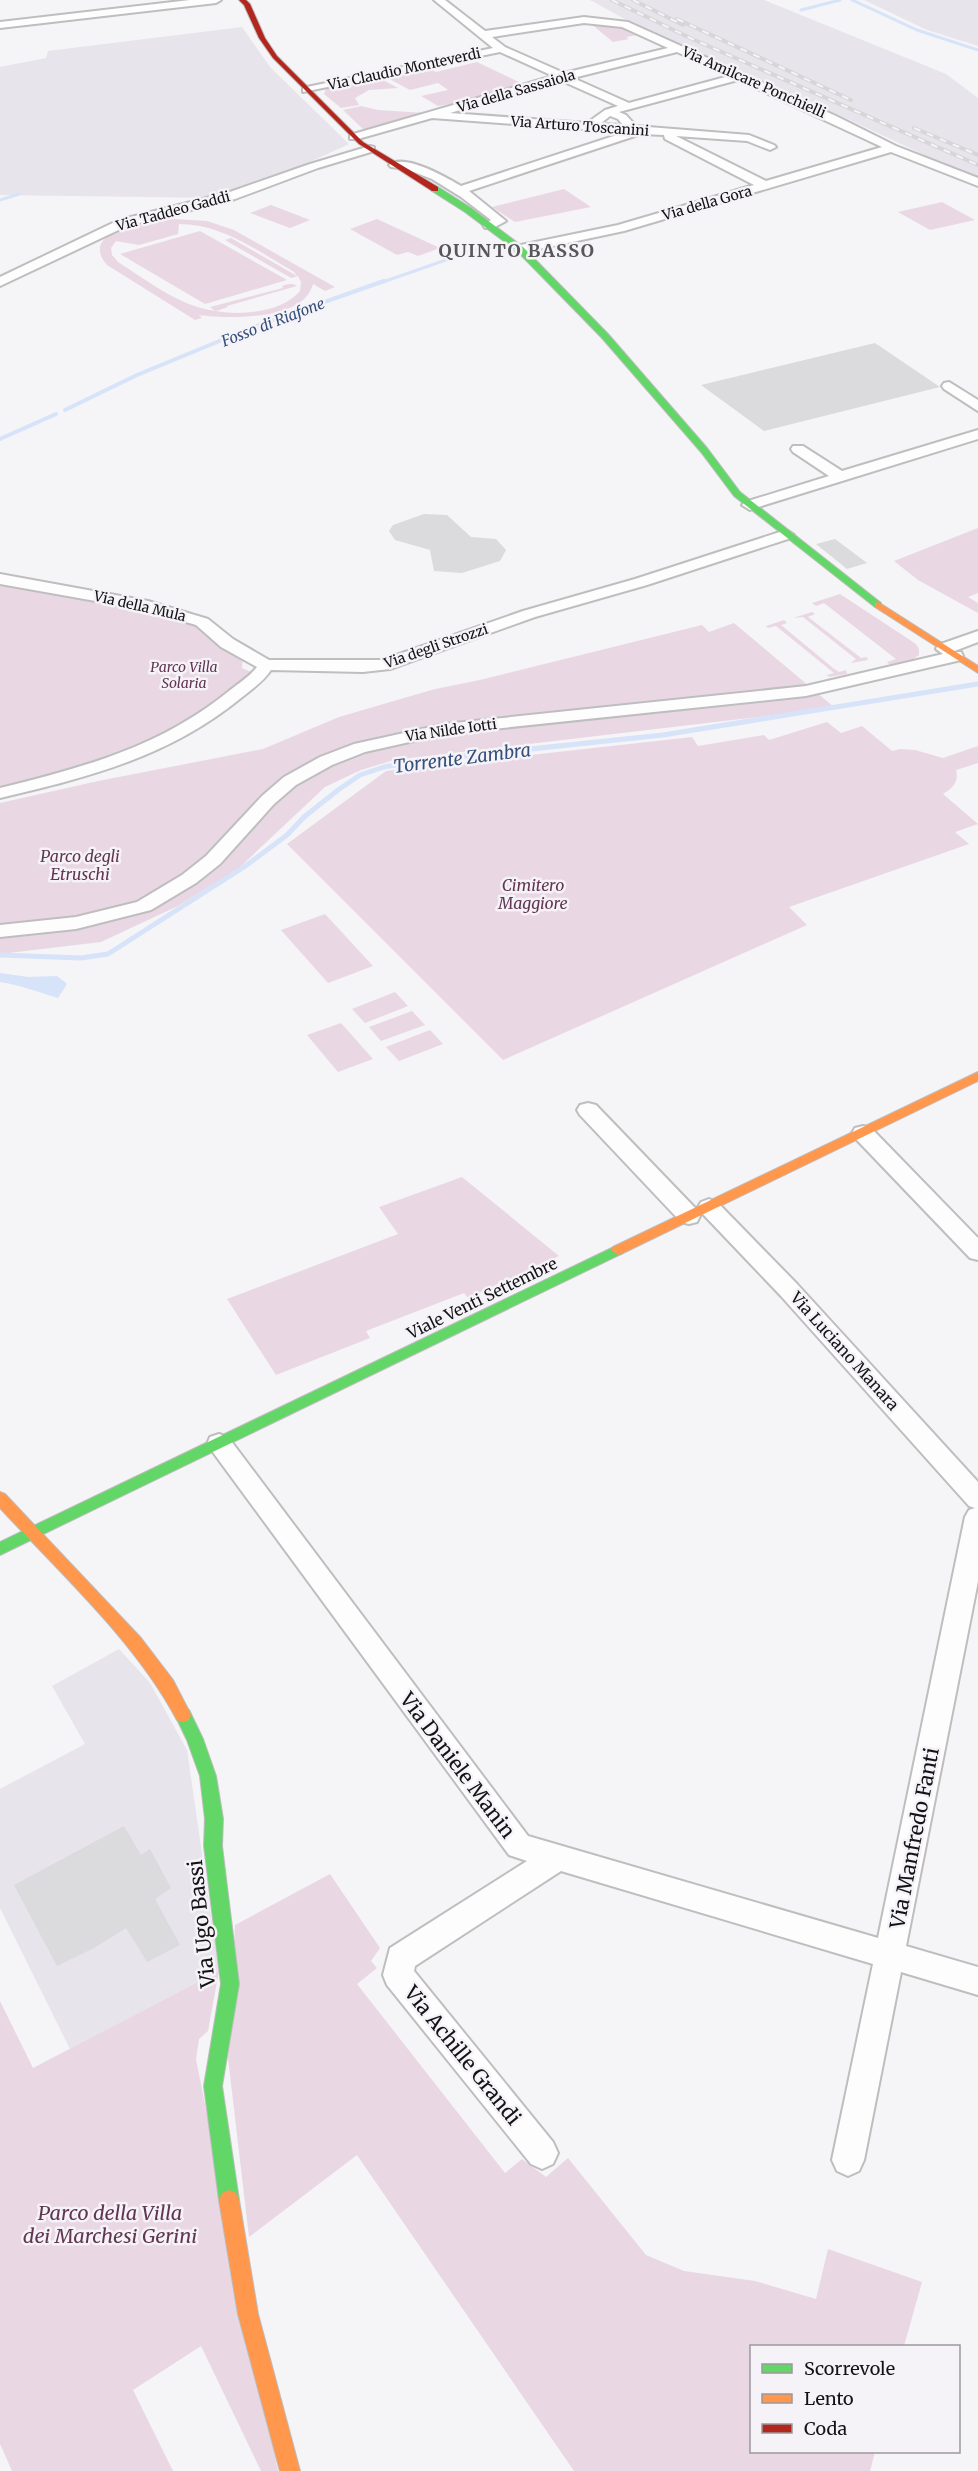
<svg xmlns="http://www.w3.org/2000/svg" width="978" height="2471" viewBox="0 0 978 2471" font-family="Merriweather,serif">
	<rect width="100%" height="100%" fill="#f5f4f7"/>
	<g fill="#e7e4ec">
		<path d="M590,0H764L946,74L978,98V180L839,115L741,73L632,23Z"/>
		<path d="M864,0H978V46L927,30Z"/>
		<path d="M242,27L270,67L349,144L286,173L219,198L0,195V67L46,58L48,51Z"/>
		<path d="M119,1649L150,1683L187,1750L219,1971L70,2049L0,1908V1789L85,1744L52,1686Z"/>
	</g>
	<g fill="#e9d8e4" fill-rule="evenodd">
		<path d="M612,22L644,34L626,37L629,39L613,42L590,23Z"/>
		<path d="M477,62L523,84L451,104L438,106L421,96L448,90L438,83L410,90L386,77L426,67L436,72Z"/>
		<path d="M379,78L398,88L369,90L355,98L359,105L341,108L324,94L326,89Z"/>
		<path d="M361,106L378,110L426,113L373,129H363L343,110Z"/>
		<path d="M564,189L591,207L515,222L492,207Z"/>
		<path d="M942,202L975,220L930,230L898,212Z"/>
		<path d="M271,205L310,220L290,228L250,213Z"/>
		<path d="M175,219L207,221L234,230L335,287L325,291L313,284C304,321 228,319 199,315L202,318L195,320L107,265C76,229 155,221 175,219ZM179,224C222,224 258,251 294,272L297,276L231,238L225,240L291,278L298,276L301,282L300,291C283,312 241,316 216,311L228,307L227,306L297,286C293,283 287,284 282,286L283,288L210,307L215,311C179,306 148,281 118,262L112,255L111,248L116,241L139,245L178,234Z"/>
		<path d="M377,219L440,248L418,256L408,252L397,255L350,229Z"/>
		<path d="M200,231L287,280L205,304L120,254Z"/>
		<path d="M978,528V593L968,597L978,603V613L918,580L894,561Z"/>
		<path d="M0,584L81,595L147,608L201,625L243,654L242,668L261,676L147,750L0,793Z"/>
		<path d="M840,594L916,644L919,649V655L912,660L890,665L887,662L896,659L824,603L816,606L812,603Z"/>
		<path d="M812,612L815,614L808,617L861,658L867,657L868,660L851,663L856,659L803,617L793,618Z"/>
		<path d="M784,620L787,623L781,625L833,668L839,672L846,670L847,674L829,677L827,675L834,673L776,626L768,628L766,626Z"/>
		<path d="M734,623L835,708L394,760L361,770L325,787L239,868L178,906L101,942L0,954V803L98,781L263,749L339,717L435,689L480,680L702,625L709,632Z"/>
		<path d="M827,722L841,733L862,726L892,751L900,749L915,750L943,758L978,746V763L956,770C959,782 953,788 943,794L978,824L955,832L969,844L789,907L807,925L503,1060L287,844L386,771L692,737L698,746L764,735L769,740Z"/>
		<path d="M325,914L373,966L328,983L281,930Z"/>
		<path d="M395,992L408,1006L365,1023L352,1009Z"/>
		<path d="M412,1011L425,1025L381,1041L369,1027Z"/>
		<path d="M341,1023L373,1059L338,1072L307,1035Z"/>
		<path d="M430,1030L443,1044L399,1061L386,1047Z"/>
		<path d="M462,1177L559,1256L468,1298L464,1293L366,1331L370,1338L276,1375L227,1299L398,1234L379,1207Z"/>
		<path d="M330,1874L380,1948L371,1961L377,1968L357,1984L505,2173L522,2159L546,2177L568,2158L646,2255L684,2271L755,2281L816,2299L828,2249L922,2282L904,2346H752V2452H875L870,2471H574L357,2155L249,2237L228,2058L235,1925Z"/>
		<path d="M219,1971L208,2031L199,2039L196,2059L278,2471H261L201,2346L133,2390L173,2471H12L0,2444V2001L33,2068Z"/>
	</g>
	<path fill="#d6e3f9" d="M0,973L28,977L57,976L67,984L58,998C38,992 20,985 0,982Z"/>
	<g fill="none" stroke-linecap="round" stroke-linejoin="round">
		<g stroke="#d6e3f9" stroke-width="3">
			<path d="M852,0L917,30L978,50"/>
			<path d="M801,10L840,0"/>
			<path d="M0,200L19,194"/>
			<path d="M380,283L486,246"/>
		</g>
		<g stroke="#d6e3f9" stroke-width="4">
			<path d="M65,410L137,375L251,328L384,281"/>
			<path d="M0,439L56,414"/>
		</g>
		<path stroke="#d6e3f9" stroke-width="5" d="M0,955L81,958L108,954L244,867L287,835L304,817L338,790L360,775L384,767L417,761L663,735L978,684"/>
	</g>
	<g fill="#dbdadd">
		<path d="M875,343L940,387L764,431L701,385Z"/>
		<path d="M424,514L447,515L471,537L496,539L506,550L500,561L462,573L434,571L430,550L395,540L389,531L393,525Z"/>
		<path d="M835,539L867,563L847,569L816,544Z"/>
		<path d="M124,1826L141,1855L150,1849L171,1888L155,1899L180,1945L147,1962L126,1928L94,1948L57,1966L14,1885Z"/>
	</g>
	<g fill="none" stroke-linecap="round" stroke-linejoin="round">
		<defs>
			<g id="street">
				<path d="M190,0H221L216,3L0,28V22Z"/>
				<path d="M434,0H445L485,31L584,17L628,22L836,116L896,146L978,178V186L891,152L624,231L520,253L516,252L514,249L516,246L618,225L754,185L665,139L664,135L641,134L469,191L506,221L493,228H485L483,225L491,220L461,197L432,179L406,169L391,167L389,165C404,153 446,177 461,186L626,132L432,118L358,139H350V135L553,76L500,52L303,92V88L307,87L493,48ZM584,23L622,27L668,48L564,73L505,47L492,37ZM677,52L729,76L629,103L573,78ZM738,80L882,147L766,181L676,136L747,141L770,150L776,147L774,145L749,135L636,126L626,115L619,112ZM562,81L618,106L605,110L587,123L450,113ZM610,116L618,119L623,125L600,124Z"/>
				<path d="M370,146L374,147V151L318,168L235,199L127,226L0,286V277L119,220L227,193L310,164Z"/>
				<path d="M949,382L978,400V411L944,389L942,386L944,383Z"/>
				<path d="M978,430V439L755,508L750,510L742,505L745,502L829,476L793,452L791,449L793,446H803L842,471Z"/>
				<path d="M786,530L794,535L791,538L647,585L535,617L390,669L363,672L271,670C263,682 252,689 241,698C169,757 89,777 0,798V788C85,767 160,747 229,691C239,683 249,677 257,667L221,647L196,625L146,610L0,584V574L148,601L208,619L233,639L269,660H382L523,611L635,579Z"/>
				<path d="M978,631V642L952,652H961L963,656L961,660L806,696L445,734L365,752L332,765L296,785L274,804L220,864L196,883L151,910L76,929L0,937V925L76,917L137,902L182,875L206,856L262,796L284,777L320,757L354,744L445,724L806,686L943,654L936,649L938,645Z"/>
				<path d="M588,1103L596,1105L697,1210L700,1216L697,1222L689,1224L681,1222L580,1115L577,1110L580,1105Z"/>
				<path d="M863,1126L871,1128L978,1238V1260L970,1258L855,1138L852,1133L855,1128Z"/>
				<path d="M709,1199L717,1202L797,1284L978,1482V1581L906,1946L978,1967V1995L901,1972L864,2160L859,2171L848,2176L837,2171L832,2160L873,1964L561,1871L415,1966L414,1971L553,2142L558,2153L553,2164L542,2169L531,2164L387,1985L383,1975L390,1948L527,1861L509,1855L207,1444L210,1437L219,1434L228,1437L528,1836L878,1938L965,1517L969,1510L975,1508L969,1506L781,1296L701,1212L698,1207L701,1202Z"/>
			</g>
			<g id="fast">
				<path d="M432,187H438L471,208L523,247L608,334L707,448L740,492L881,603V607H875L734,496L701,452L602,338L517,251L465,212L432,191Z"/>
				<path d="M618,1245L625,1250L623,1253L0,1555V1542Z"/>
				<path d="M183,1708L189,1710L203,1739L216,1776L223,1819L222,1846L239,1984L222,2086L239,2200L236,2207L229,2210L222,2207L219,2200L204,2086L221,1984L204,1846L205,1819L200,1776L187,1740L175,1715L177,1710Z"/>
			</g>
			<g id="slow">
				<path d="M878,602L978,666V673L875,607V603Z"/>
				<path d="M978,1072V1081L623,1253L618,1255L611,1250L613,1247Z"/>
				<path d="M0,1492L5,1494L141,1638L173,1680L191,1715L189,1720L183,1722L177,1720C136,1642 60,1573 0,1508Z"/>
				<path d="M229,2190L236,2193L239,2200L258,2314L300,2471H280L238,2314L219,2200L222,2193Z"/>
			</g>
			<path id="jam" d="M239,0H246L250,4L265,38L277,56L363,142L438,187V191H432L359,144L273,58L259,38L244,5Z"/>
		</defs>
		<use href="#street" stroke="#bebebf" stroke-width="4"/>
		<use href="#fast" stroke="#bebebf" stroke-width="2"/>
		<use href="#slow" stroke="#bebebf" stroke-width="2"/>
		<use href="#jam" stroke="#bebebf" stroke-width="2"/>
		<use href="#street" fill="#fefdfe" fill-rule="evenodd"/>
		<use href="#fast" fill="#63d668" fill-rule="evenodd"/>
		<use href="#slow" fill="#ff974d" fill-rule="evenodd"/>
		<use href="#jam" fill="#b3261e" fill-rule="evenodd"/>
		<defs>
			<g id="rail">
				<path d="M612,0L690,38L978,165"/>
				<path d="M633,0L683,25"/>
				<path d="M677,19L851,100"/>
				<path d="M914,128L978,155"/>
			</g>
		</defs>
		<use href="#rail" stroke="#d6d6d8" stroke-width="4"/>
		<use href="#rail" stroke="#f5f3f8" stroke-width="2" stroke-dasharray="7" stroke-linecap="butt"/>
	</g>
	<g text-anchor="middle" dominant-baseline="central" stroke-width="5" stroke-linejoin="round" paint-order="stroke">
		<g font-size="14" fill="#131214" stroke="#f5f3f8">
			<text transform="translate(404 69) rotate(-12)">Via Claudio Monteverdi</text>
			<text transform="translate(754 82) rotate(24)">Via Amilcare Ponchielli</text>
			<text transform="translate(516 91) rotate(-16)">Via della Sassaiola</text>
			<text transform="translate(580 126) rotate(4)">Via Arturo Toscanini</text>
			<text transform="translate(707 203) rotate(-16)">Via della Gora</text>
			<text transform="translate(173 211) rotate(-15)">Via Taddeo Gaddi</text>
			<text transform="translate(140 606) rotate(13)">Via della Mula</text>
			<text transform="translate(436 646) rotate(-19)">Via degli Strozzi</text>
			<text transform="translate(451 730) rotate(-8)">Via Nilde Iotti</text>
		</g>
		<g font-size="14" font-style="italic" fill="#623553" stroke="#f5f3f8">
			<text x="184" y="667">Parco Villa<tspan x="184" dy="16">Solaria</tspan></text>
		</g>
		<g font-size="15" font-style="italic" fill="#344f79" stroke="#f5f3f8">
			<text transform="translate(273 322) rotate(-21)">Fosso di Riafone</text>
		</g>
		<g font-size="16" font-style="italic" fill="#623553" stroke="#f5f3f8">
			<text x="80" y="856">Parco degli<tspan x="80" dy="18">Etruschi</tspan></text>
			<text x="533" y="885">Cimitero<tspan x="533" dy="18">Maggiore</tspan></text>
		</g>
		<g font-size="16" fill="#131214" stroke="#f5f3f8">
			<text transform="translate(482 1298) rotate(-26)">Viale Venti Settembre</text>
			<text transform="translate(845 1351) rotate(48)">Via Luciano Manara</text>
		</g>
		<g font-size="18" font-weight="bold" letter-spacing="1.5" fill="#57565a" stroke="#f5f3f8">
			<text x="517" y="250">QUINTO BASSO</text>
		</g>
		<g font-size="18" font-style="italic" fill="#344f79" stroke="#f5f3f8">
			<text transform="translate(462 758) rotate(-7)">Torrente Zambra</text>
		</g>
		<g font-size="20" fill="#131214" stroke="#f5f3f8">
			<text transform="translate(458 1765) rotate(53)">Via Daniele Manin</text>
			<text transform="translate(914 1838) rotate(-79)">Via Manfredo Fanti</text>
			<text transform="translate(201 1924) rotate(-96)">Via Ugo Bassi</text>
			<text transform="translate(463 2055) rotate(51)">Via Achille Grandi</text>
		</g>
		<g font-size="20" font-style="italic" fill="#623553" stroke="#f5f3f8">
			<text x="110" y="2212">Parco della Villa<tspan x="110" dy="23">dei Marchesi Gerini</tspan></text>
		</g>
	</g>
	<rect x="750" y="2345" width="210" height="108" fill="#f5f3f8" stroke="#9b999d" stroke-width="1.5"/>
	<rect x="762" y="2364" width="30" height="9" fill="#63d668" stroke="#9b999d" stroke-width="1.5"/>
	<text x="804" y="2375" font-size="18" fill="#131214">Scorrevole</text>
	<rect x="762" y="2394" width="30" height="9" fill="#ff974d" stroke="#9b999d" stroke-width="1.5"/>
	<text x="804" y="2405" font-size="18" fill="#131214">Lento</text>
	<rect x="762" y="2424" width="30" height="9" fill="#b3261e" stroke="#9b999d" stroke-width="1.5"/>
	<text x="804" y="2435" font-size="18" fill="#131214">Coda</text>
</svg>
